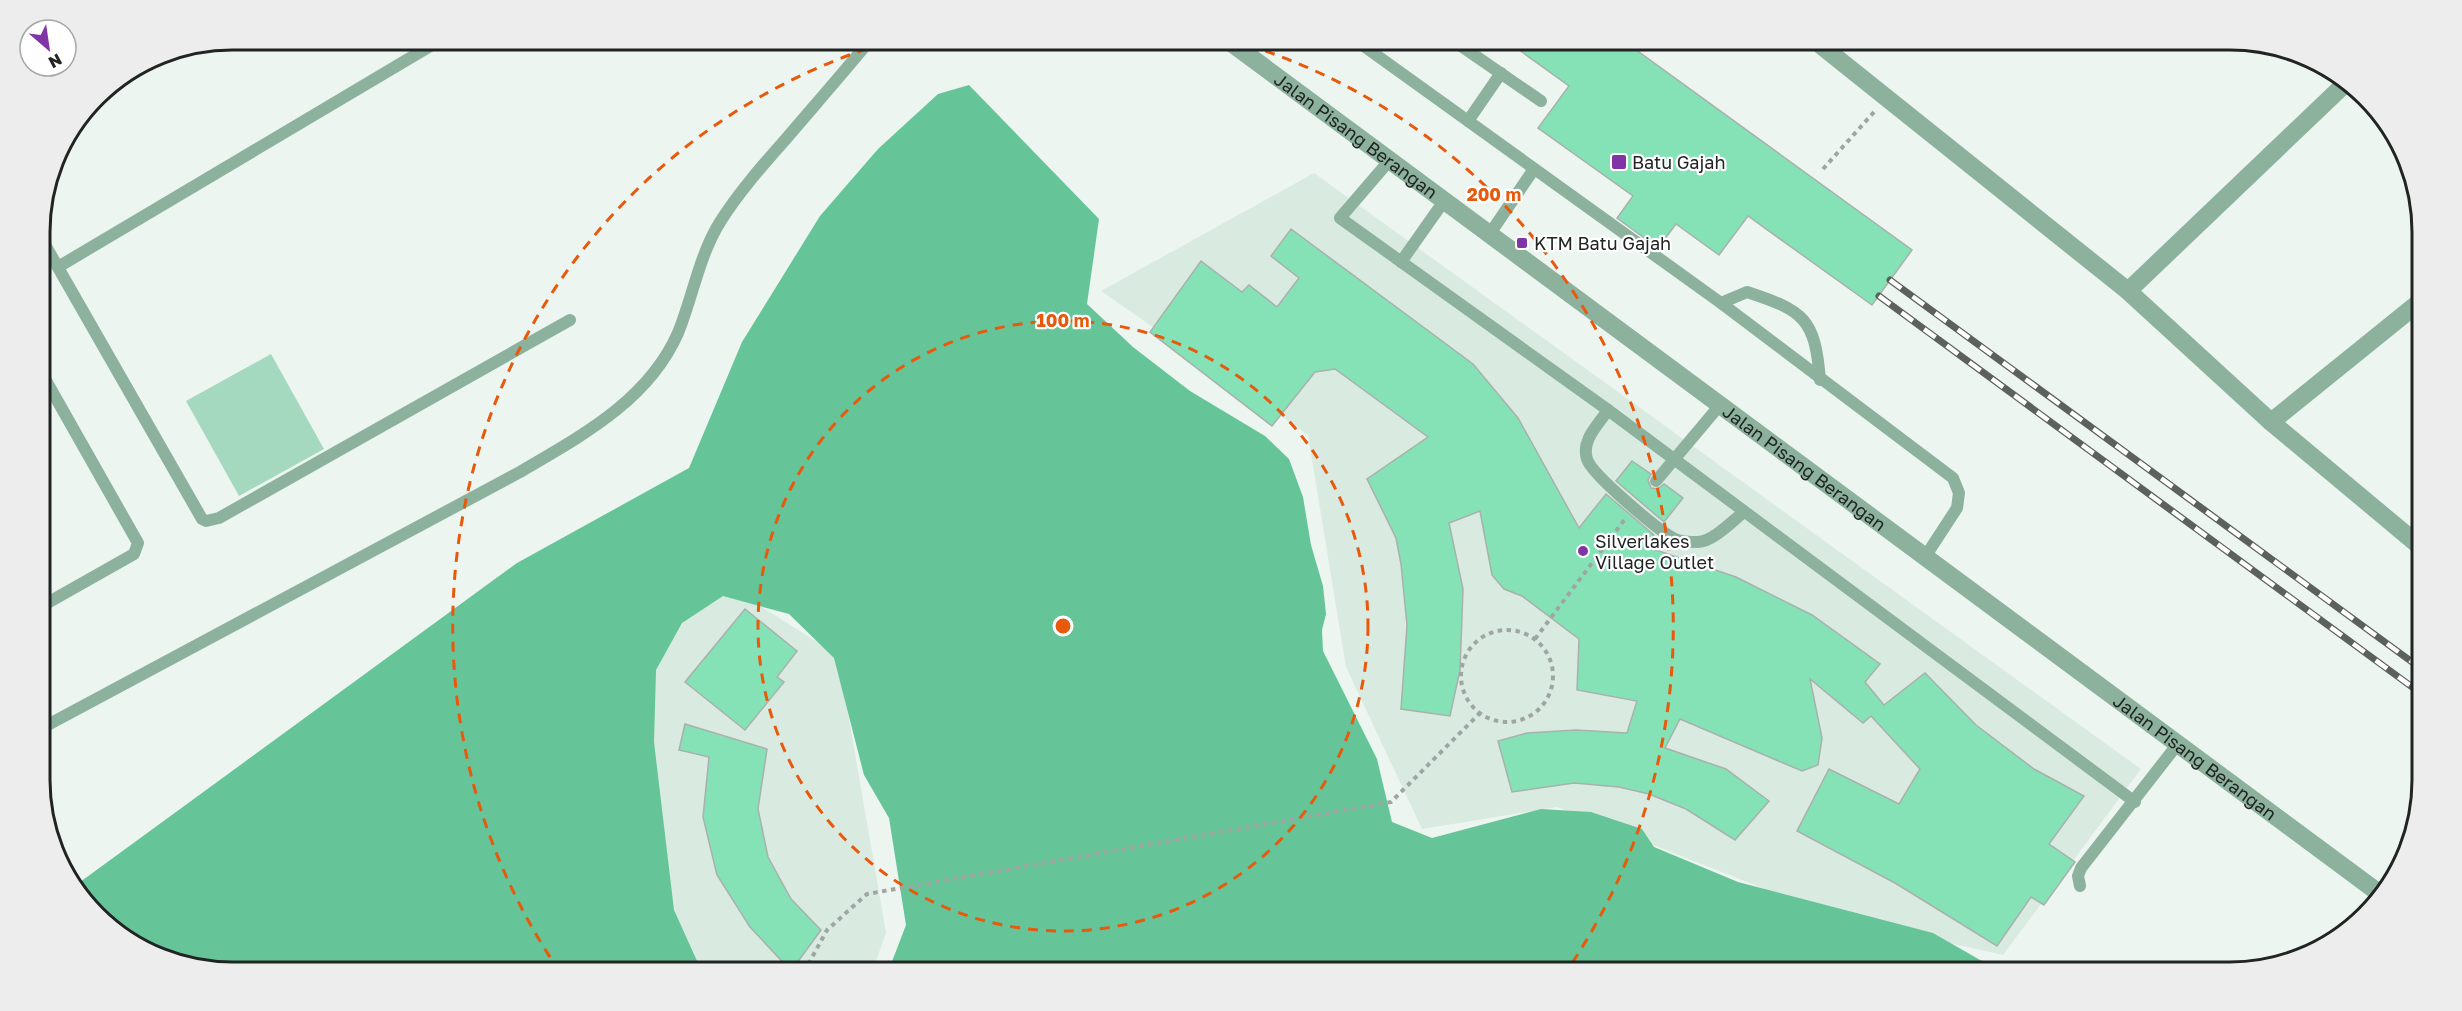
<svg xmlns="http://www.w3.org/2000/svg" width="2462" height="1011" viewBox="0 0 2462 1011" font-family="'Golos Text',sans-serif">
	<rect width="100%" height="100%" fill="#ecf5f0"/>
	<g fill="#d9eae0">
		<path d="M1314,173L2141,769L2003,955L1838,918L1557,807L1422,829L1346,667L1308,435L1101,291Z"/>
		<path d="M728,586L838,655L886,933L872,972H683L654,901L636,618Z"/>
	</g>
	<path fill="#a5d9bf" d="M271,354L324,449L239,496L186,401Z"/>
	<path fill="#66c499" d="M969,85L1099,219L1087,304L1133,347L1190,391L1265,436L1289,459L1303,497L1311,545L1323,586L1326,614L1322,630L1323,651L1377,759L1392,822L1432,838L1541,809L1591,812L1642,829L1654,847L1738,882L1933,933L2001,972H888L906,925L889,818L864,775L834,658L789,614L723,596L682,623L656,670L654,742L674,910L702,972H232L170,962L87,906L76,885L517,563L689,468L742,342L820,216L878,149L938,94Z"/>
	<g fill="#85e2b7" stroke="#a8b1ac" stroke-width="1.5">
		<path d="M1504,39H1621L1912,250L1872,305L1748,216L1719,255L1676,224L1658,248L1617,218L1633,196L1538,128L1569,86Z"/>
		<path d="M1291,229L1473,364L1518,418L1579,528L1606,494L1654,535L1644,546L1736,577L1812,615L1880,664L1865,682L1884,705L1925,673L1976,725L2034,769L2084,796L2049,844L2075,862L2044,905L2031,897L1997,946L1895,883L1797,831L1829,769L1899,804L1920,769L1871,716L1863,723L1810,679L1822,738L1818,765L1802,771L1680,719L1665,748L1726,769L1769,801L1735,840L1686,809L1649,794L1619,787L1574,783L1512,792L1498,741L1527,733L1576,730L1627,733L1637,701L1577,690L1579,639L1522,596L1504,589L1492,575L1480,511L1449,523L1463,589L1460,670L1450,716L1401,709L1407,625L1401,564L1396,538L1367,479L1428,437L1335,369L1315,372L1272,426L1150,332L1201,261L1242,292L1249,285L1277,307L1299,278L1271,256Z"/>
		<path d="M1632,461L1651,474L1648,480L1651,488L1658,489L1664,484L1683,498L1664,522L1616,481Z"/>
		<path d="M745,609L797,651L777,677L784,682L745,730L685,682Z"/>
		<path d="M685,724L767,749L758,809L768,857L791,899L821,930L791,971L750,927L717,875L703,817L709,757L679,750Z"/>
	</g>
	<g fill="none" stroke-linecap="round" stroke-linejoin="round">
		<g stroke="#9fa6a2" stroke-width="4" stroke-dasharray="4.5 4.5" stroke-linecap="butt">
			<path d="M1823,169L1874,112"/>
			<circle cx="1507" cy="676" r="46"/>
			<path d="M1535,639L1625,519"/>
			<path d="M804,972L827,930L867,894L1391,802L1479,714"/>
		</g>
		<g stroke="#8cb29e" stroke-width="12">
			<path d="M1354,39L1721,303L1953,478L1959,493L1957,508L1925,557"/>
			<path d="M1451,39L1541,101"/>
			<path d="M1468,121L1501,73"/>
			<path d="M1389,161L1340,218L1608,410L2135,802"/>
			<path d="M1489,235L1534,169"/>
			<path d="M40,236L202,519L206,521L219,518L570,320"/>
			<path d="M1401,262L1444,201"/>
			<path d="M58,267L442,39"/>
			<path d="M1721,303L1747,292C1805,311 1815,319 1820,380"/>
			<path d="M40,370L138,543L134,554L42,606"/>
			<path d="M1608,410C1598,425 1581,440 1587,459C1591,474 1660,532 1675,539C1680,541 1692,542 1698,542C1714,541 1732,521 1744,512"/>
			<path d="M1656,481L1720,405"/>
			<path d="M42,728L520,472C581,436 648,401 678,333C693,296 699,256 720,222C739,192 762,166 785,140C814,106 843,73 871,39"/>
			<path d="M2080,886L2078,876L2081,868L2177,745"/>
		</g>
		<g stroke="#8cb29e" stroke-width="18">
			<path id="s1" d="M1226,39L2383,896"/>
			<path d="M1813,39L2128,291L2271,422L2422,548"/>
			<path d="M2128,291L2348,81"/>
			<path d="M2271,422L2422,300"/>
		</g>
		<defs>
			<g id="rail">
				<path d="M1890,280L2423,670"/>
				<path d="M1879,296L2423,695"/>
			</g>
		</defs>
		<use href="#rail" stroke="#5c615f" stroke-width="7"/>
		<use href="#rail" stroke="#fff" stroke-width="4.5" stroke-dasharray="14" stroke-linecap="butt"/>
	</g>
	<g fill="none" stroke="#e8590c" stroke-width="3" stroke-dasharray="10 8">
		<circle cx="1063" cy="626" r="305"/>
		<path d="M560 972A610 610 0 0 1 895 40M1231 40A610 610 0 0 1 1566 972"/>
	</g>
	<g fill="#8034a5" stroke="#fff" stroke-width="2">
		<rect x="1611" y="154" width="16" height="16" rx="3"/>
		<rect x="1516" y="237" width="12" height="12" rx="3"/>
		<circle cx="1583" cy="551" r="6"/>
	</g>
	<g text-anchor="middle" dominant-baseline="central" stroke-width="4.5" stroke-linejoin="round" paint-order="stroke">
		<g font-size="18" fill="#212423" stroke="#fff">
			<text stroke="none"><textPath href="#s1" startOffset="162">Jalan Pisang Berangan</textPath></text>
			<text stroke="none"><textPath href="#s1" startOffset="720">Jalan Pisang Berangan</textPath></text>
			<text stroke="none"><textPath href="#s1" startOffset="1206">Jalan Pisang Berangan</textPath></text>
		</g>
		<g font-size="18" fill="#212423" stroke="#fff" text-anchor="start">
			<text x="1632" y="162">Batu Gajah</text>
			<text x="1534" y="243">KTM Batu Gajah</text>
			<text x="1595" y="541">Silverlakes<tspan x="1595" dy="21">Village Outlet</tspan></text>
		</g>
	</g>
	<path d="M0 0H2462V1011H0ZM232 50H2230A182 182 0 0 1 2412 232V780A182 182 0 0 1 2230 962H232A182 182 0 0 1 50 780V232A182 182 0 0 1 232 50Z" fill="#ededed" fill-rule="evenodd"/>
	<path fill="none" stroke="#212423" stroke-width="3" d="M232 50H2230A182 182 0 0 1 2412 232V780A182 182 0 0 1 2230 962H232A182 182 0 0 1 50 780V232A182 182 0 0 1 232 50Z"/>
	<circle cx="1063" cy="626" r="9" fill="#e8590c" stroke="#fff" stroke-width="3"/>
	<g font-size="18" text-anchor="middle" font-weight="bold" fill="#e8590c" stroke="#fff" stroke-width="4.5" stroke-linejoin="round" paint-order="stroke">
		<text x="1494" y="201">200 m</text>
		<text x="1063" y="327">100 m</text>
	</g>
	<g transform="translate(48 48) rotate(151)"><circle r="28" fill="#ffffff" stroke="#a6a7a7" stroke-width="1.5"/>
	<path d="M0-4.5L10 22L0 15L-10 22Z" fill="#8034a5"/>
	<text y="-9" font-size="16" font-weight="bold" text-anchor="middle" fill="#212423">N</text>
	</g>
</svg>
